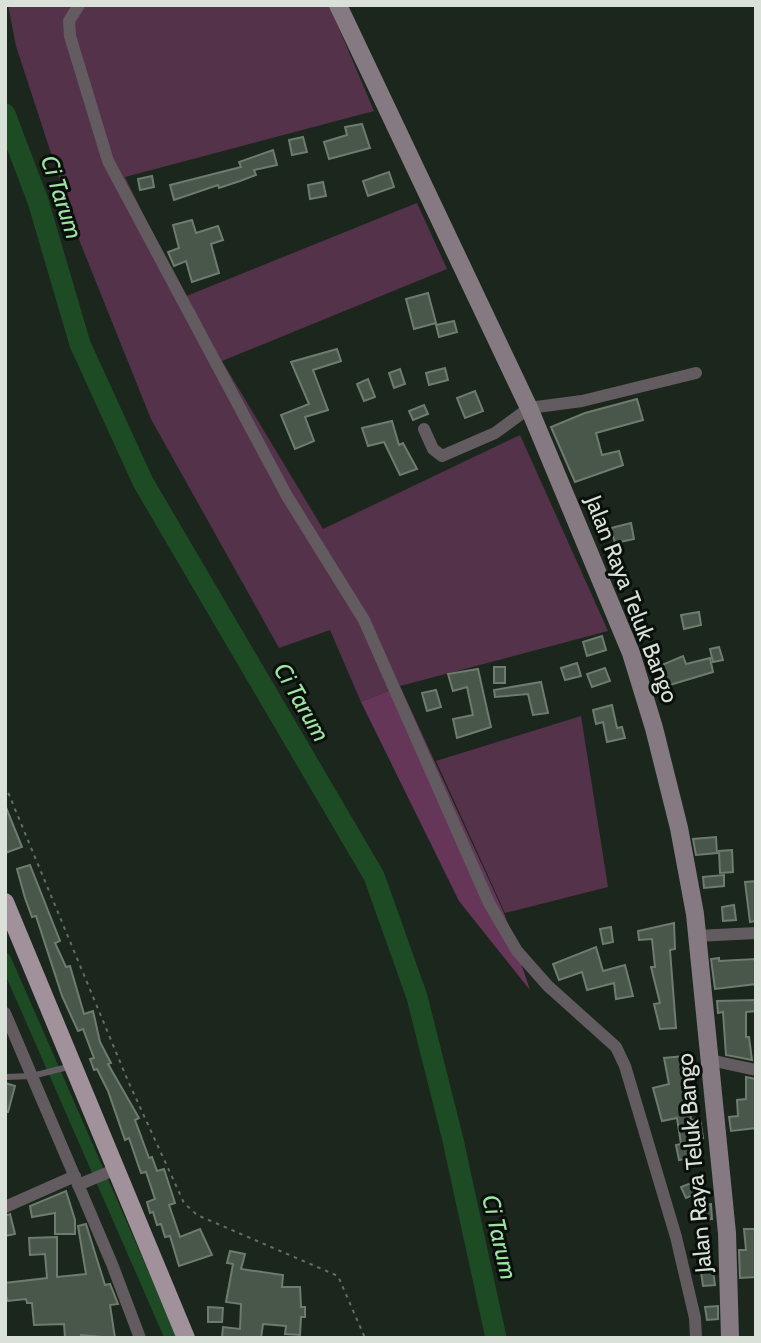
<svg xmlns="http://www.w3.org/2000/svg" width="761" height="1343" viewBox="0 0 761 1343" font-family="Cabin,sans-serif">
	<rect width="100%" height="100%" fill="#1b271c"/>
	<g fill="#54334a">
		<path d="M8,5H329L374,111L125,177L184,297L417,203L447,269L222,361L323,529L520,435L608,631L400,686L361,702L330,630L279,648L151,419L80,242L16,46Z"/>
		<path d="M581,716L608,887L505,913L436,761Z"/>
	</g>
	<path fill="#663658" d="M400,686L504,913L530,990L459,901L361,702Z"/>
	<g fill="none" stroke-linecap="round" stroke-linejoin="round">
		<path stroke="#1d4c24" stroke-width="12" d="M5,959L171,1338"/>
		<path stroke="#1d4c24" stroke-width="21" d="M5,114L38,201L80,344L143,482L374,876L417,997L453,1140L496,1338"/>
	</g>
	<g fill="#49564a" stroke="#6d7c6e" stroke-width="2">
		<path d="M362,124L370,148L329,159L324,142L347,135L345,127Z"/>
		<path d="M303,137L307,152L292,155L289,140Z"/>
		<path d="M273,150L277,165L254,170L256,175L240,181L219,188L218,185L174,200L170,185L241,167L239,162Z"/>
		<path d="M389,172L394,187L368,196L363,181Z"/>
		<path d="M152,176L154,187L140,190L138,179Z"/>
		<path d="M323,182L326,196L310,199L308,185Z"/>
		<path d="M192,220L196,233L218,226L223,240L211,244L219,273L192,282L186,261L174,266L168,252L179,248L173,225Z"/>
		<path d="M428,293L436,323L414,329L406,299Z"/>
		<path d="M454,321L457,332L439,337L436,325Z"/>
		<path d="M337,349L341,361L313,370L328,410L305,417L314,441L295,449L281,415L309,404L291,362Z"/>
		<path d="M445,368L448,380L429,385L426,373Z"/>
		<path d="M400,369L405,384L394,388L389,373Z"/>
		<path d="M368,379L375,397L364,401L357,384Z"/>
		<path d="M475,391L483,411L465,418L457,398Z"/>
		<path d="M637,399L643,420L596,433L602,455L619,451L623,465L575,482L551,427L585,413Z"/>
		<path d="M424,405L428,414L413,420L409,411Z"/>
		<path d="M392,421L399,445L403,443L417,469L400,475L384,442L368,446L362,428Z"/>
		<path d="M631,523L634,539L615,543L611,528Z"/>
		<path d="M699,612L701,625L684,629L681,615Z"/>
		<path d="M641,623L646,637L638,640L632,626Z"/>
		<path d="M602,636L606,650L587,656L583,642Z"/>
		<path d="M719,647L723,660L713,662L710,649Z"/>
		<path d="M683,656L686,664L710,658L713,672L663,687L655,668Z"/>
		<path d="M577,663L581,676L565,680L561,668Z"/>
		<rect x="494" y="667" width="11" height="16"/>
		<path d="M605,668L610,681L592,687L587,674Z"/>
		<path d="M478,669L491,727L457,738L453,719L473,715L467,687L453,691L448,674Z"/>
		<path d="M541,682L548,713L533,715L528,694L495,697L494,690Z"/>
		<path d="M436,690L441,707L427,711L422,693Z"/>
		<path d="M612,705L617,728L622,727L625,738L607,742L603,722L596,724L593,710Z"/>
		<path d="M5,805L22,847L5,853Z"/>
		<path d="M716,837L717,853L696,855L693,839Z"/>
		<path d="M732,850L733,872L720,873L719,851Z"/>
		<path d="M30,865L60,941L55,943L66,967L70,966L84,1014L93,1011L100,1042L111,1063L108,1064L139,1118L135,1120L149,1158L152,1157L157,1171L164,1169L175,1203L169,1205L180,1237L200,1229L212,1255L179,1266L170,1236L165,1237L161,1224L157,1225L153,1212L150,1213L147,1202L155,1199L146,1172L141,1173L129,1138L125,1140L108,1091L97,1069L94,1070L90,1059L94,1058L83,1029L78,1031L62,996L36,916L32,917L25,898L17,869Z"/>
		<path d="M724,875V886L704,888L703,877Z"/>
		<path d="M756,881V921L750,922L745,882Z"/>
		<path d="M734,905L736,920L723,921L722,907Z"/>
		<path d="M674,923L675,949L670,950L676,1028L660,1029L654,1004L660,1003L651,967H655L652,939L639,940L638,931Z"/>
		<path d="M611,927L613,942L603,944L600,929Z"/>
		<path d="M596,947L603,971L625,965L633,996L616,999L614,983L587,990L582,972L559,980L553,964Z"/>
		<path d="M719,958V961L756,959V984L715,989L711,959Z"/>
		<path d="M756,1000V1011L746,1012V1037H749L752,1060L726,1055L723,1012L718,1013L717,1001Z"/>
		<path d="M684,1056L691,1120L700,1119L703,1138H697L700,1156L679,1160L676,1145L681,1144L677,1118L662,1121L653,1088L669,1084L664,1058Z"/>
		<path d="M746,1077L756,1079V1128L731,1131L729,1117L738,1116L737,1100L746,1099Z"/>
		<path d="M5,1083L15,1086L8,1112H5Z"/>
		<path d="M696,1181L700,1192L686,1198L681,1187Z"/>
		<path d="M66,1191L75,1220V1234H55V1213L32,1217L30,1206Z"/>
		<path d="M711,1204L712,1219L699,1220L698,1205Z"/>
		<path d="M10,1214L15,1234L5,1236V1216Z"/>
		<path d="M86,1224L105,1285L110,1284L118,1304L110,1305L115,1338L81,1335V1338H65L64,1324L34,1325L32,1303H27L26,1299L8,1301L5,1295V1283L47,1278L45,1254L30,1255L29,1238L57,1237V1277L86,1274L78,1226Z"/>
		<path d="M744,1229H755L756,1277L740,1278L739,1250H746Z"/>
		<path d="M230,1251L245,1254L241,1269L283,1275L282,1287H300L301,1307H305V1317H301L300,1335L285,1334L286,1326L263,1324L261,1338H222L223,1327L240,1329L241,1304L226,1302L233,1264L227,1263Z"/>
		<path d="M712,1263L715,1285L703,1286L700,1265Z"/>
		<path d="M718,1306V1319L707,1320L705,1307Z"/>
		<path d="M208,1307L223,1308L222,1322H208Z"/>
	</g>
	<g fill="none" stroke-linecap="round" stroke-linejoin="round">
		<path stroke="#646e65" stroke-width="2" stroke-dasharray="3.5 5" stroke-linecap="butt" d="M5,785L128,1081L184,1203L197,1215L338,1276L365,1338"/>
		<path stroke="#625b60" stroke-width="6" d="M5,1077L32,1076L72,1066"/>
		<g stroke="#625b60" stroke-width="12">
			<path d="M79,5L69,21L70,36L108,161L287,496L364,620L489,903L517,951L548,986L616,1047L625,1066L676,1237L695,1318L696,1338"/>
			<path d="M424,429L433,449L442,456L495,433L529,408L582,401L696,373"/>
			<path d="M697,936L756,933"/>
			<path d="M5,1013L112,1264L140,1338"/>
			<path d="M710,1060L756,1070"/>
			<path d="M78,1185L114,1170"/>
			<path d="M5,1207L75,1176"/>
		</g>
		<path stroke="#857a81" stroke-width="18" d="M338,5L529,408L631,653L654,728L679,828L695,914L727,1233L730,1338"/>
		<path stroke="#a0919b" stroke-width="18" d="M5,902L186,1338"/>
	</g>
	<g text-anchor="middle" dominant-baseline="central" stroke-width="6" stroke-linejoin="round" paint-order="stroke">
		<g font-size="23" fill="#d9e1d9" stroke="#090f0a">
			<text transform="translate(632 599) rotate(69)">Jalan Raya Teluk Bango</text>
			<text transform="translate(694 1163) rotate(-95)">Jalan Raya Teluk Bango</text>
		</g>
		<g font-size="24" font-style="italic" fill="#9de4a3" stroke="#090f0a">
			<text transform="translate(62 197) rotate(72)">Ci Tarum</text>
			<text transform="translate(302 702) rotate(60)">Ci Tarum</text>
			<text transform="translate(500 1237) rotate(77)">Ci Tarum</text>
		</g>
	</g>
	<rect width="761" height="1343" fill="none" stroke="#d9e1d9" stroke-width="14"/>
</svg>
